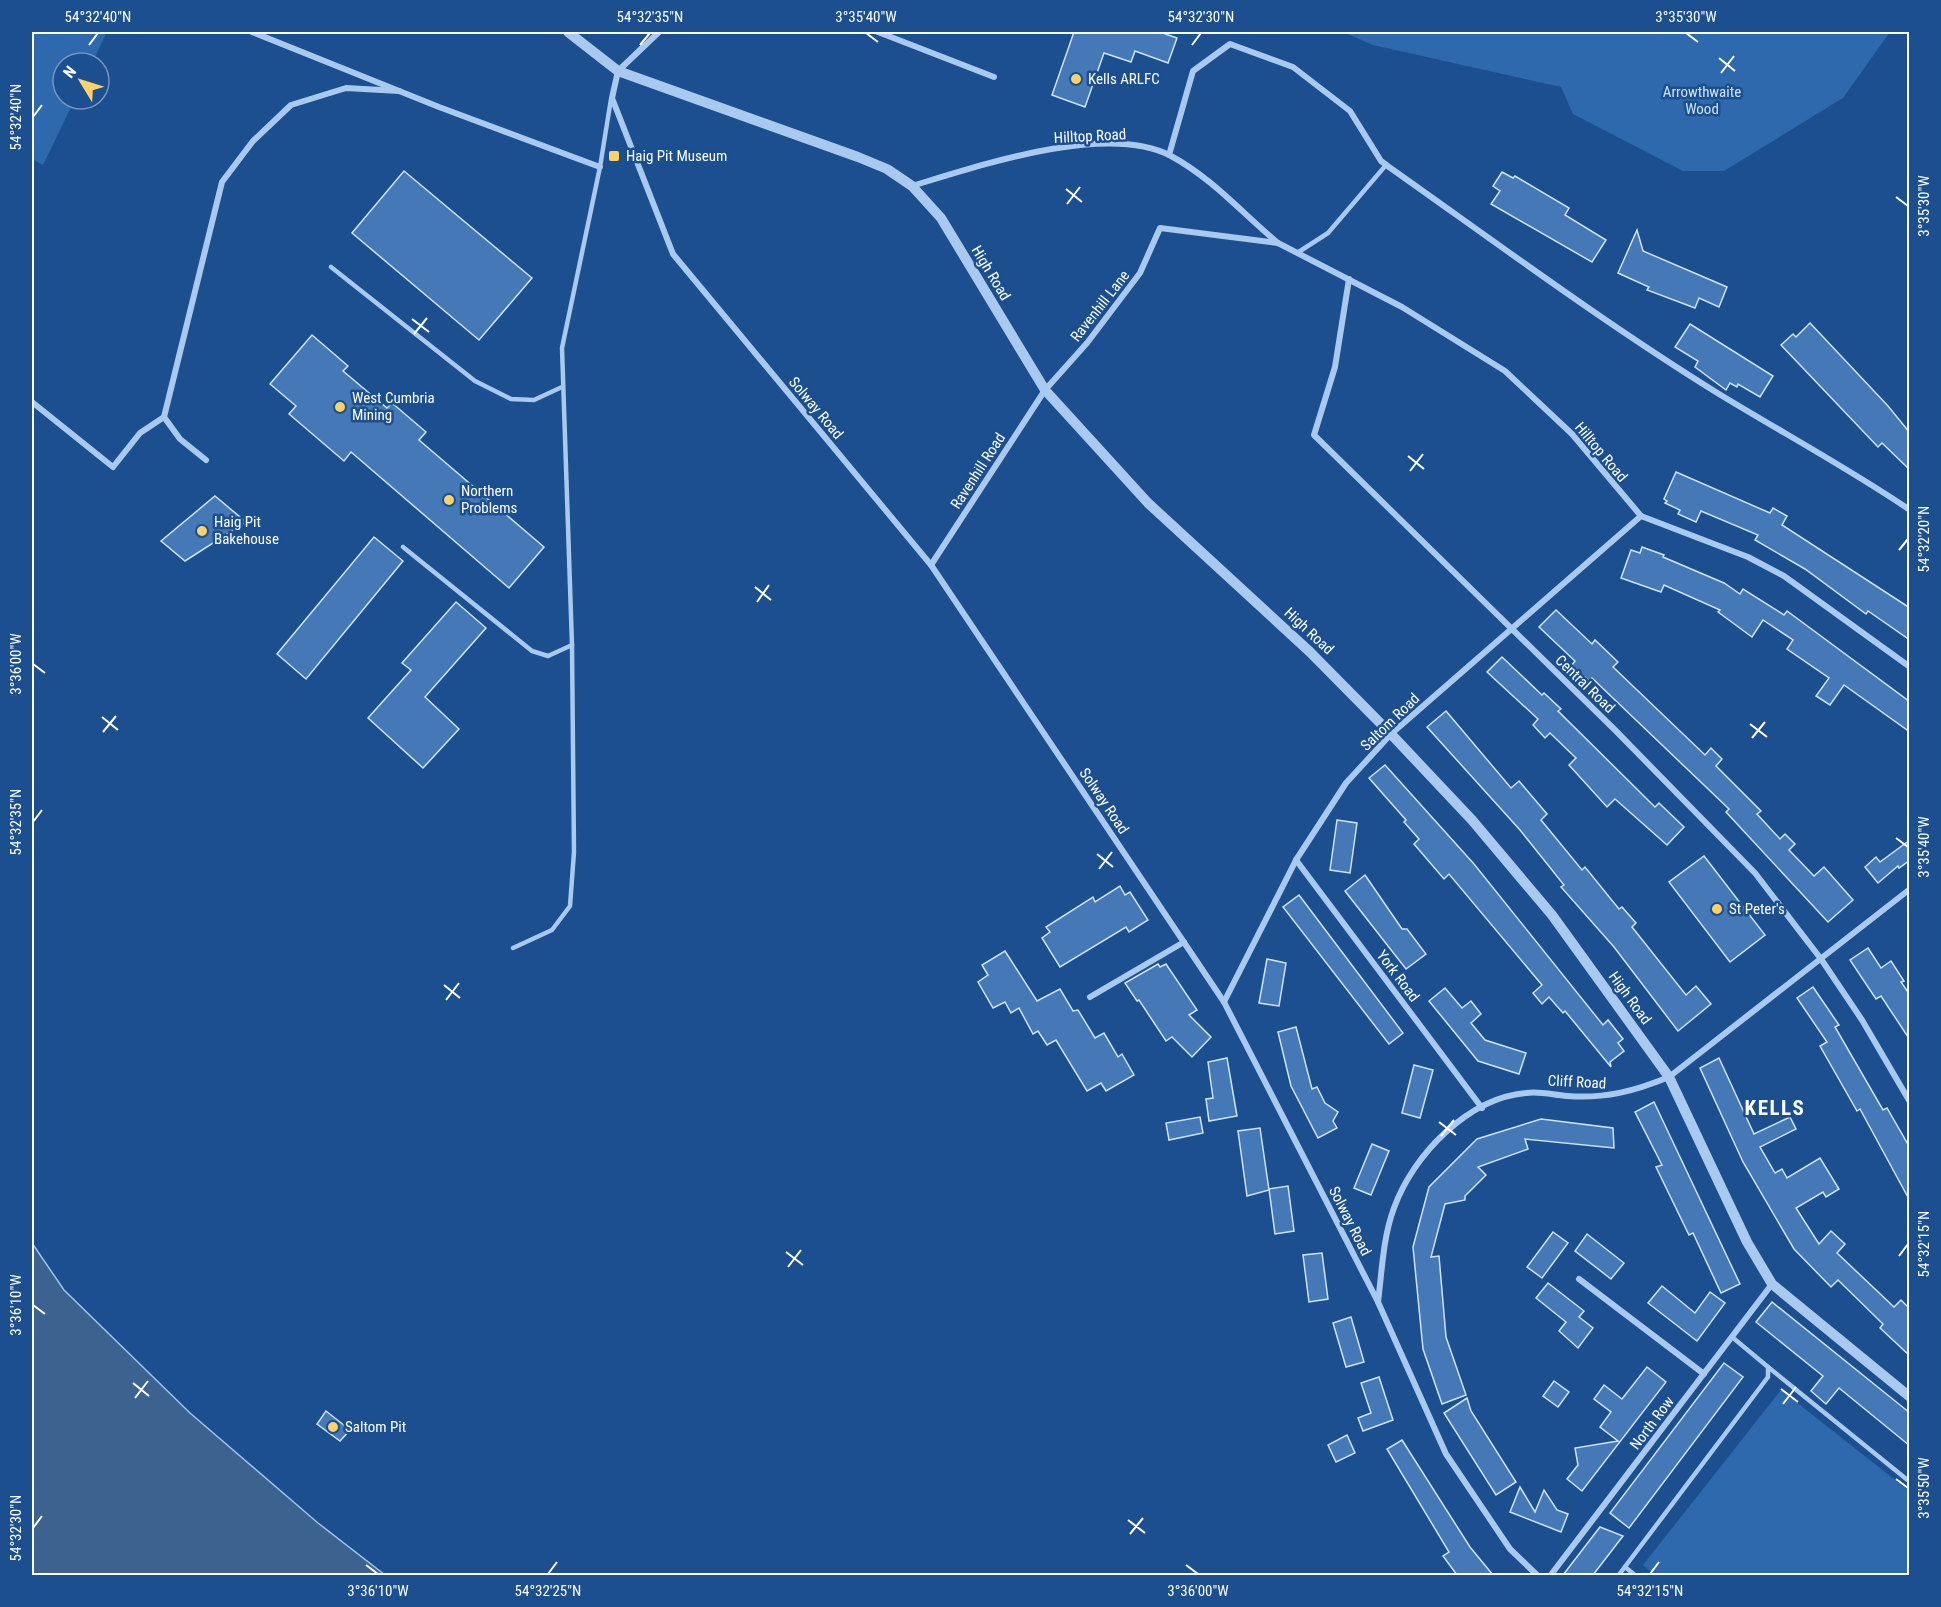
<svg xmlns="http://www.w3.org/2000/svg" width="1941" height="1607" viewBox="0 0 1941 1607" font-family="'Roboto Condensed',sans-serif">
	<rect width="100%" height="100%" fill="#1b4f8f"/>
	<g fill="#2e69ad">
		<path d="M32,32H107L92,63H63V99H75L43,165L32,159Z"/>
		<path d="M1343,32H1890L1843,98L1724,171H1683L1573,114L1561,87L1373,45Z"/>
		<path d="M1781,1390L1909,1491V1575L1656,1576L1643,1565Z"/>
	</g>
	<path fill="#3c6290" stroke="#9cc4f0" stroke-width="1.5" d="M32,1243L64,1290L190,1413L318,1523L385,1575H32Z"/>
	<g fill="#4478b7" stroke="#cfe3fa" stroke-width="1.5">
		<path d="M1074,32H1160L1177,38L1168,63L1135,51L1131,62L1104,53L1085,107L1052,95Z"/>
		<path d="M404,171L532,278L479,340L352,233Z"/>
		<path d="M1502,172L1513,178L1515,176L1569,208L1565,215L1606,240L1592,262L1491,204L1500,191L1493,186Z"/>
		<path d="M1637,230L1643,251L1727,287L1719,307L1699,298L1695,308L1647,290L1649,287L1618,273Z"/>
		<path d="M1810,323L1888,406L1910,433V470L1882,443L1878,447L1781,345L1793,334L1796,337Z"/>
		<path d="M1690,324L1773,376L1760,397L1738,384L1737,387L1730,383L1726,390L1695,367L1698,361L1675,347Z"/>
		<path d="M312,335L348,366L343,371L387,408L392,403L426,432L419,440L544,547L509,588L351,452L344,461L289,414L296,406L270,384Z"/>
		<path d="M1676,472L1770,513L1773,508L1787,516L1782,525L1910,608V640L1868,611L1866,614L1805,569L1755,540L1758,535L1701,511L1696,522L1678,514L1680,510L1665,503L1667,501L1664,499Z"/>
		<path d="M215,496L246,522L185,561L161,541Z"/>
		<path d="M374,537L403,561L306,679L277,654Z"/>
		<path d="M1642,547L1664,555L1663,557L1724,583L1740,594L1743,589L1784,615L1787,611L1910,702V732L1844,685L1830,705L1816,696L1829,678L1787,649L1793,640L1763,620L1752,637L1718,612L1720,610L1664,585L1661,592L1621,578L1631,550L1640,553Z"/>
		<path d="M456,602L486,628L425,697L459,729L423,768L368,718L411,670L402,663Z"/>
		<path d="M1556,610L1592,644L1595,640L1618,662L1613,667L1705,755L1711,748L1722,759L1716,766L1761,811L1757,814L1780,839L1785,834L1795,844L1789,850L1814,876L1824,867L1853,900L1828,922L1726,812L1729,809L1592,678L1589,681L1572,665L1575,661L1539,627Z"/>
		<path d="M1502,657L1542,695L1544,693L1561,709L1558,711L1655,807L1659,803L1684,827L1667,845L1615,799L1607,807L1569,765L1576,758L1550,733L1545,738L1533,725L1538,719L1487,672Z"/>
		<path d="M1446,711L1511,788L1519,781L1547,814L1541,820L1582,870L1585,867L1619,909L1622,907L1636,923L1632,927L1686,995L1696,986L1711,1004L1678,1031L1614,947L1561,887L1564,885L1520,830L1427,727Z"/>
		<path d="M1385,765L1474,864L1603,1025L1608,1020L1623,1039L1618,1043L1624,1051L1610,1062L1611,1067L1565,1011L1563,1013L1549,997L1542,1004L1533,993L1542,985L1449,874L1444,879L1414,844L1419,839L1404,822L1406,820L1369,778Z"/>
		<path d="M1337,820L1357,823L1350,873L1330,870Z"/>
		<path d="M1910,840V860L1899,868L1898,866L1878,883L1865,867L1876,857L1880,862Z"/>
		<path d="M1704,856L1765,935L1730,962L1669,882Z"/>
		<path d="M1365,875L1402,929H1407L1426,954L1406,969L1345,891Z"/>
		<path d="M1120,886L1125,895L1130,892L1148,920L1129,932L1126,927L1060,967L1042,938L1050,932L1046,927L1093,897L1095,902Z"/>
		<path d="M1299,895L1403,1033L1389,1044L1283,907Z"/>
		<path d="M1868,948L1881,968L1891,961L1904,981L1901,982L1910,995V1040L1881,996L1876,999L1850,960Z"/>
		<path d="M1005,951L1037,1001L1060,989L1073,1011L1078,1010L1095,1038L1104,1033L1118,1057L1122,1054L1134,1075L1106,1091L1101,1083L1087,1091L1056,1040L1047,1045L1038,1031L1033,1034L1019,1008L1011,1013L1005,1002L993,1008L978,982L988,975L982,965Z"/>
		<path d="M1267,959L1286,963L1279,1006L1259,1003Z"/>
		<path d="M1158,964L1160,967L1166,964L1197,1010L1189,1015L1211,1037L1192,1057L1172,1037L1166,1041L1139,1000L1137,1001L1125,983Z"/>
		<path d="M1813,987L1839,1025L1835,1027L1883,1110L1887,1108L1910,1148V1201L1860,1109L1857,1111L1820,1046L1827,1042L1797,998Z"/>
		<path d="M1445,988L1462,1008L1471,1001L1481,1014L1471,1023L1485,1040L1526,1053L1519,1074L1478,1061L1429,1001Z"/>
		<path d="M1296,1027L1312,1089L1317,1087L1325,1103L1338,1112L1333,1121L1337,1128L1318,1138L1291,1086L1278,1032Z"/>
		<path d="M1227,1058L1237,1116L1209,1121L1206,1099L1213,1098L1208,1062Z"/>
		<path d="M1719,1058L1754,1134L1790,1117L1796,1129L1760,1147L1775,1173L1782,1169L1787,1178L1820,1158L1839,1189L1826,1197L1823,1192L1796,1208L1819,1244L1831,1231L1845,1244L1837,1253L1894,1307L1901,1300L1910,1309V1356L1880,1328L1883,1324L1838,1280L1831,1287L1794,1249L1743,1162L1700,1068Z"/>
		<path d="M1414,1065L1433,1070L1420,1118L1402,1113Z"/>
		<path d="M1654,1102L1740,1284L1721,1293L1693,1233L1689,1235L1656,1167L1662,1165L1635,1112Z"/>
		<path d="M1200,1117L1203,1133L1169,1140L1166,1123Z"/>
		<path d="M1541,1119L1613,1128L1614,1148L1525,1139L1528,1149L1478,1167L1486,1175L1465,1196V1200L1445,1204L1431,1257L1439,1256L1446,1337L1466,1395L1442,1404L1423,1349L1413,1247L1429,1187L1477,1139Z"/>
		<path d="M1260,1128L1269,1190L1247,1196L1238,1131Z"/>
		<path d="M1372,1144L1389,1151L1371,1195L1354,1188Z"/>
		<path d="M1288,1186L1294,1231L1275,1234L1269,1189Z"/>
		<path d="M1553,1232L1568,1243L1542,1278L1527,1267Z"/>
		<path d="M1587,1234L1624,1263L1611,1279L1575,1251Z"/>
		<path d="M1322,1253L1328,1299L1309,1302L1303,1255Z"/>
		<path d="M1548,1283L1584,1311L1579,1317L1593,1328L1578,1348L1559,1331L1566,1322L1536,1298Z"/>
		<path d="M1662,1286L1695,1313L1710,1292L1725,1303L1697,1341L1648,1303Z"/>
		<path d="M1772,1302L1910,1413V1446L1839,1388L1826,1404L1811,1391L1823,1376L1756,1322Z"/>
		<path d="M1351,1317L1364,1362L1346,1367L1333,1323Z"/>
		<path d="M1724,1363L1743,1377L1629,1528L1610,1513Z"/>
		<path d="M1647,1367L1666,1382L1582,1491L1567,1479L1578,1465L1575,1448L1618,1441L1600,1427L1611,1412L1594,1399L1604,1385L1622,1399Z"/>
		<path d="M1379,1377L1393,1420L1363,1431L1358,1418L1371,1413L1361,1383Z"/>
		<path d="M1554,1381L1569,1392L1558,1407L1543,1396Z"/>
		<path d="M1467,1398L1471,1411L1516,1482L1496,1495L1444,1413Z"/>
		<path d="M326,1411L350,1430L340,1441L317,1424Z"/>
		<path d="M1347,1435L1355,1453L1336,1462L1328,1445Z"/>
		<path d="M1402,1440L1470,1547L1493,1575H1457L1443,1556L1449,1552L1387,1449Z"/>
		<path d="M1520,1487L1535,1512L1544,1490L1557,1510L1568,1514L1561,1532L1510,1512Z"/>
		<path d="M1600,1527L1623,1536L1593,1575H1563Z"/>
	</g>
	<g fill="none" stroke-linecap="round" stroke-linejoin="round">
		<g stroke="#a9c9ee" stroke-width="4.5">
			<path d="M1297,253L1328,233L1386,165"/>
			<path d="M331,267L475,381L511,399L534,400L562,387"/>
			<path d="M403,547L532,651L548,656L572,645"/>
			<path d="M513,948L552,930L570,906L574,852L572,645L562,348L600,167L611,99"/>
			<path d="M1768,1367L1910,1482"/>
			<path d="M1625,1567L1636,1576"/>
			<path d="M1618,1576L1768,1377V1367L1732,1337"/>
		</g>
		<g stroke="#a9c9ee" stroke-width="6">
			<path d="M252,32L439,107L600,167"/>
			<path d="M659,32L618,71L612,98L673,254L931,565L1224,1002L1378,1302L1446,1454L1510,1549L1538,1576"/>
			<path d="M878,32L994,77"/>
			<path d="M1169,155L1193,71L1230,44L1293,67L1350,111L1381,161L1389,167C1498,244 1606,324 1719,394C1783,433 1848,468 1910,510"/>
			<path d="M912,186C978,166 1107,122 1171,156C1212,178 1243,214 1278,243"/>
			<path d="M1349,279L1335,367L1314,435L1615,730L1755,873L1821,959L1862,1020L1910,1102"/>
			<path d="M32,402L113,467L140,433L164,417"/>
			<path d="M206,460L180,439L164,417L222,182L253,141L291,105L346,88L399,91"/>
			<path d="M931,565L1045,390L1087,343L1140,273L1160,228L1278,243L1402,307L1505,371L1572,434L1641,516L1748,557L1784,576L1910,667"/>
			<path d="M1296,860L1482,1108"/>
			<path d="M1090,997L1184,942"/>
			<path d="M1224,1002L1296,860L1346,783L1391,734L1641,516"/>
			<path d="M1579,1279L1704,1374"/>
			<path d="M1378,1302C1382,1271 1383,1237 1394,1208C1413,1155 1468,1098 1526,1093C1541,1091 1553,1095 1567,1096C1605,1099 1635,1091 1669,1077L1910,889"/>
			<path d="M1550,1576L1772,1284"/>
		</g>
		<path stroke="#a9c9ee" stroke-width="10" d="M568,32L618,71L858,157L887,169L912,186L941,218L1045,390L1148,503L1310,652L1391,734L1472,820L1552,915L1669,1077L1747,1242L1772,1284L1910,1397"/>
	</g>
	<path fill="none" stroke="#fff" stroke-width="2" d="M866,33L878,42M1686,33L1698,42M89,45L98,33M640,45L650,33M1192,45L1201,33M1719,58L1735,71M1721,73L1734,56M33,117L42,105M1066,189L1082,202M1896,197L1908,206M1067,204L1080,187M412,319L429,332M414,334L427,318M1408,456L1424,469M1410,471L1423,454M1899,550L1908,539M755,587L771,600M757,602L769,585M33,664L45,673M102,717L118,730M1750,724L1767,737M103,732L116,716M1752,738L1765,722M33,822L42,810M1896,838L1908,847M1097,854L1113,867M1099,869L1112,852M444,985L460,998M446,1000L459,983M1439,1122L1456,1135M1441,1136L1454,1120M786,1252L803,1265M1899,1256L1908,1244M788,1267L801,1250M33,1305L45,1314M133,1383L149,1396M1781,1389L1798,1402M135,1398L148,1381M1783,1404L1796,1387M1896,1479L1908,1488M1128,1520L1145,1533M33,1528L42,1516M1130,1534L1143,1518M366,1565L378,1574M1186,1565L1198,1574M548,1574L557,1562M1650,1574L1659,1562"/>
	<g fill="#ffd166" stroke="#1b4f8f" stroke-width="2">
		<circle cx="1076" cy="79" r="6"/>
		<rect x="608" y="150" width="12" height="12" rx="3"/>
		<circle cx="340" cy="407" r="6"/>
		<circle cx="449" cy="500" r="6"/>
		<circle cx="202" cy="531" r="6"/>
		<circle cx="1717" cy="909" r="6"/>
		<circle cx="333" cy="1427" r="6"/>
	</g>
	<g text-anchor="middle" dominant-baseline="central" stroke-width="5" stroke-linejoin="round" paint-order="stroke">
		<g font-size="15" fill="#fff" stroke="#1b4f8f" text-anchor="start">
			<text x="1088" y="79">Kells ARLFC</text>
			<text x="626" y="156">Haig Pit Museum</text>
			<text x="352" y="398">West Cumbria<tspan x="352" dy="17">Mining</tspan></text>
			<text x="461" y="491">Northern<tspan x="461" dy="17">Problems</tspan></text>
			<text x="214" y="522">Haig Pit<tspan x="214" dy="17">Bakehouse</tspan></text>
			<text x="1729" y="909">St Peter's</text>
			<text x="345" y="1427">Saltom Pit</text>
		</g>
		<g font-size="15" fill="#cfe3fa" stroke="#1b4f8f">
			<text x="1702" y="92">Arrowthwaite<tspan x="1702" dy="17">Wood</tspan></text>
		</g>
		<g font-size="15" fill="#fff" stroke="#1b4f8f">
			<text transform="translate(1090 136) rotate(-3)">Hilltop Road</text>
			<text transform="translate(991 273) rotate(59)">High Road</text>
			<text transform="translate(1100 306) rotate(-52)">Ravenhill Lane</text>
			<text transform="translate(816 408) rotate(50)">Solway Road</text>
			<text transform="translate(1601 452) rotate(50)">Hilltop Road</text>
			<text transform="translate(978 471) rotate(-57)">Ravenhill Road</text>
			<text transform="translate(1309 631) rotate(43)">High Road</text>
			<text transform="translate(1585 684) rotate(44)">Central Road</text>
			<text transform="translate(1390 722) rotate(-44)">Saltom Road</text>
			<text transform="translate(1104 801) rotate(56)">Solway Road</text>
			<text transform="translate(1398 976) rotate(53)">York Road</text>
			<text transform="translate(1630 998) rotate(54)">High Road</text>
			<text transform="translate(1577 1082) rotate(3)">Cliff Road</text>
			<text transform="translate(1350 1221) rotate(63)">Solway Road</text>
			<text transform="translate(1652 1423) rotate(-53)">North Row</text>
		</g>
		<g font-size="21" font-weight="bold" letter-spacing="1.5" fill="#fff" stroke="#1b4f8f">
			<text x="1775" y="1108">KELLS</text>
		</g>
	</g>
	<rect width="1941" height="1607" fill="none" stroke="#1b4f8f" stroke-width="66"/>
	<g transform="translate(81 81) rotate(308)"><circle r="28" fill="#1b4f8f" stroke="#7695bc" stroke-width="1.5"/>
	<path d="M0-4.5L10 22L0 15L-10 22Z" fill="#ffd166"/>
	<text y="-9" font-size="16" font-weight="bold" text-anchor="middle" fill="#ffffff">N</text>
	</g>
	<rect x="33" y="33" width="1875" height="1541" fill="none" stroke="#fff" stroke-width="2"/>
	<g font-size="15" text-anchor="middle" fill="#fff">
		<text x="98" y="22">54°32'40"N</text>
		<text x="650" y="22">54°32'35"N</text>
		<text x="866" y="22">3°35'40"W</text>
		<text x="1201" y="22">54°32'30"N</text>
		<text x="1686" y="22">3°35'30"W</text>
		<text transform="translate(16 117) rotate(-90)" y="5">54°32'40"N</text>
		<text transform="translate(1924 206) rotate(-90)" y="5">3°35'30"W</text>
		<text transform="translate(1924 539) rotate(-90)" y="5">54°32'20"N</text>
		<text transform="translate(16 664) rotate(-90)" y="5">3°36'00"W</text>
		<text transform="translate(16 822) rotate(-90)" y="5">54°32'35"N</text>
		<text transform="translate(1924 847) rotate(-90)" y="5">3°35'40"W</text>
		<text transform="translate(1924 1244) rotate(-90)" y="5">54°32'15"N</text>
		<text transform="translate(16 1305) rotate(-90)" y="5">3°36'10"W</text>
		<text transform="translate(1924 1488) rotate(-90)" y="5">3°35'50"W</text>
		<text transform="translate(16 1528) rotate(-90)" y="5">54°32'30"N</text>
		<text x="378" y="1596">3°36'10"W</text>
		<text x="548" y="1596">54°32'25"N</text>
		<text x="1198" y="1596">3°36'00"W</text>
		<text x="1650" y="1596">54°32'15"N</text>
	</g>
</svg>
